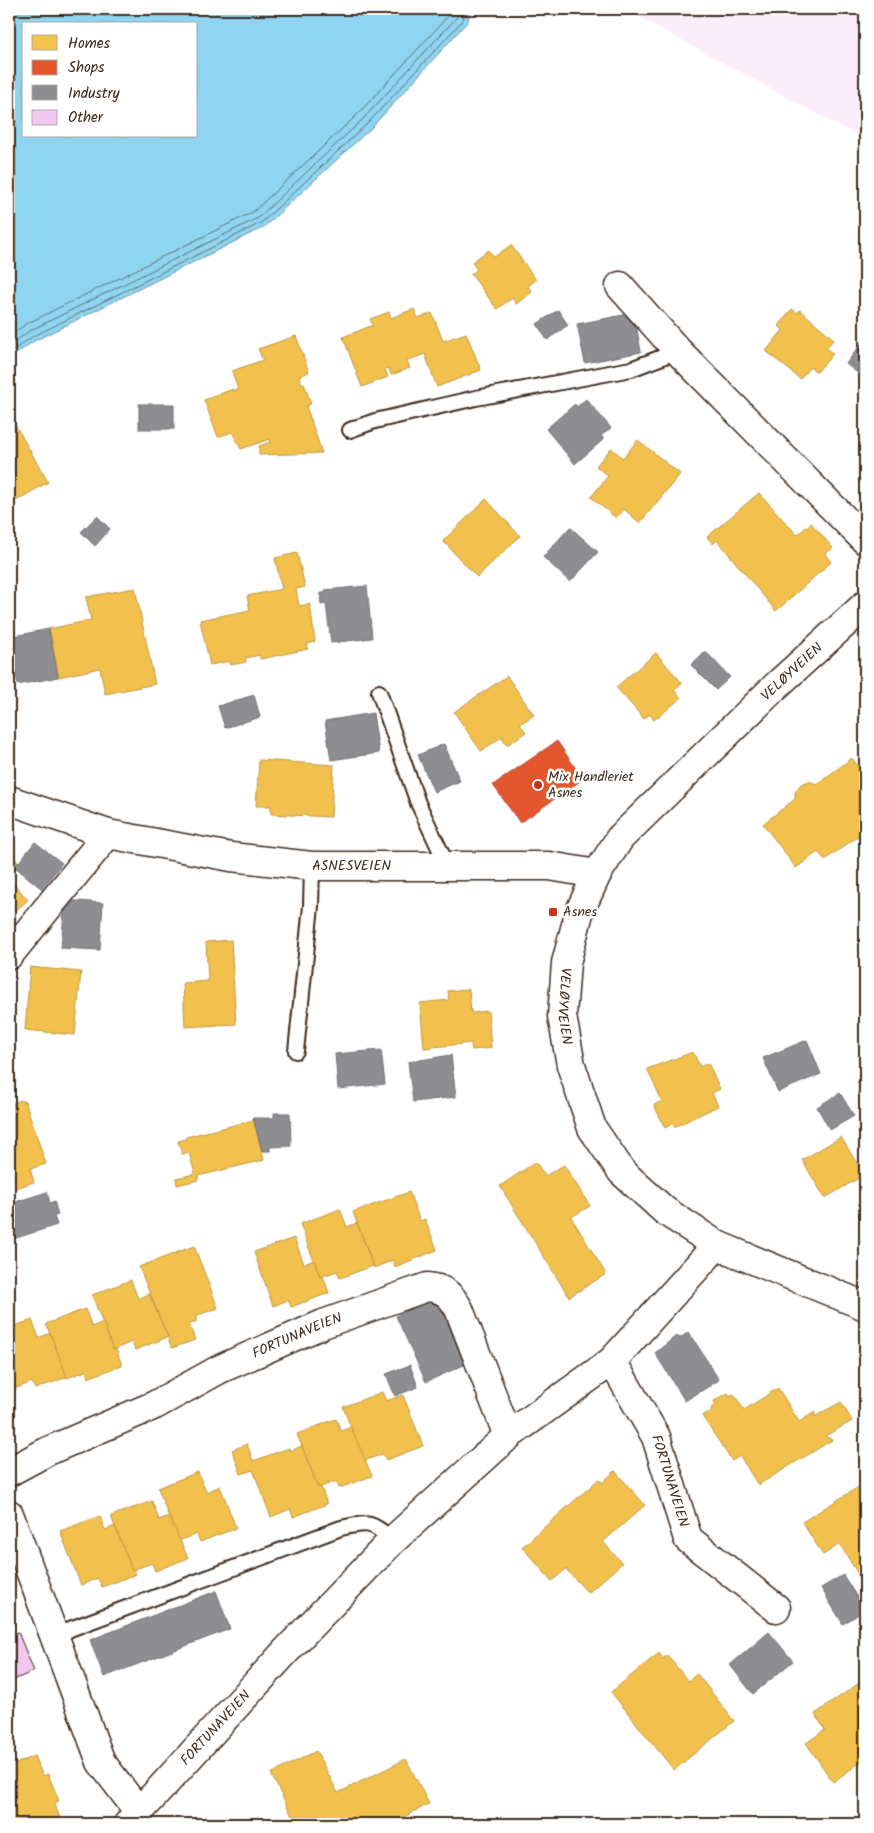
<svg xmlns="http://www.w3.org/2000/svg" width="874" height="1833" viewBox="0 0 874 1833" font-family="Kalam,sans-serif">
	<rect width="100%" height="100%" fill="#fff"/>
	<filter id="ink" filterUnits="userSpaceOnUse"><feTurbulence type="fractalNoise" baseFrequency=".02" numOctaves="2"/><feDisplacementMap in="SourceGraphic" scale="10" xChannelSelector="R" yChannelSelector="G"/><feConvolveMatrix kernelMatrix="1 2 1 2 8 2 1 2 1" color-interpolation-filters="sRGB"/></filter>
	<g filter="url(#ink)">
		<path fill="#fbeefa" d="M624,9H865V140Z"/>
		<path fill="#8fd5f1" stroke="#6d919d" fill-rule="evenodd" d="M9,9H470L468,21L372,127L264,227L34,341L9,359ZM24,24H196V136H24Z"/>
		<g fill="#f2c14e" stroke="#bb9440">
			<path d="M511,245L536,280L528,286L532,292L516,304L512,298L497,309L471,274L477,270L472,262L489,250L494,257Z"/>
			<path d="M414,309L418,318L432,313L443,341L466,333L481,370L437,387L425,354L407,361L410,368L391,375L389,368L385,369L388,377L362,387L343,337L373,325L370,319L389,312L391,318Z"/>
			<path d="M792,309L798,313L800,310L834,339L826,348L833,354L817,372L810,367L800,379L766,351L783,330L779,326Z"/>
			<path d="M296,336L309,372L299,376L302,384L304,383L311,404L306,406L322,453L259,455V446L271,442L270,439L241,449L232,432L218,437L204,400L233,389V391L238,390L232,371L263,360L258,349Z"/>
			<path d="M13,421L48,482L9,505V423Z"/>
			<path d="M638,440L680,474L640,523L624,509L616,518L591,497L608,476L596,466L611,448L623,458Z"/>
			<path d="M865,488V502L858,496Z"/>
			<path d="M759,493L797,535L811,523L833,548L825,554L831,562L776,611L717,540L713,544L707,537Z"/>
			<path d="M486,499L520,536L477,577L443,541Z"/>
			<path d="M297,553L305,587L296,589L299,606L310,604L315,642L307,644L308,649L260,659V655L245,658L246,662L231,665L230,661L210,665L200,620L250,610L247,596L282,589L275,558Z"/>
			<path d="M135,588L155,684L105,694L100,668L59,677L49,629L91,620L86,597Z"/>
			<path d="M656,653L682,683L674,690L681,698L654,720L650,714L644,719L616,687Z"/>
			<path d="M507,676L534,715L520,724L526,732L507,745L502,737L481,751L454,712Z"/>
			<path d="M852,758L865,776V831L825,860L818,852L796,868L763,824L795,799V792L800,785L808,781L817,784Z"/>
			<path d="M259,760L334,765L331,817L271,814V806H256Z"/>
			<path d="M9,851L18,862L9,870Z"/>
			<path d="M9,878L28,900L9,916Z"/>
			<path d="M231,940L236,1024L185,1027L183,983L208,981L206,942Z"/>
			<path d="M30,967L81,972L75,1035L25,1030Z"/>
			<path d="M469,989L471,1013L488,1011L491,1048L472,1050L471,1043L424,1048L420,1003L449,1000L448,991Z"/>
			<path d="M693,1052L700,1067L708,1063L720,1089L712,1093L718,1106L674,1127L673,1124L665,1128L654,1105L662,1101L647,1069Z"/>
			<path d="M865,1077V1098L857,1082Z"/>
			<path d="M21,1100L22,1102L25,1101L46,1164L30,1169L34,1182L9,1190V1104Z"/>
			<path d="M254,1120L264,1160L198,1176V1180L177,1185L176,1178L195,1174L189,1152L182,1154L178,1141L186,1139V1137Z"/>
			<path d="M841,1137L864,1175L825,1198L802,1160Z"/>
			<path d="M536,1162L545,1176L564,1165L590,1206L571,1217L606,1274L569,1297L500,1186Z"/>
			<path d="M409,1192L420,1221L425,1219L437,1250L395,1267L393,1260L374,1268L353,1212Z"/>
			<path d="M340,1209L347,1227L357,1223L373,1266L340,1278L337,1271L320,1277L300,1224Z"/>
			<path d="M294,1238L304,1264L314,1260L320,1277L323,1276L329,1293L291,1307L288,1300L273,1306L254,1252Z"/>
			<path d="M194,1246L218,1308L195,1316L197,1321L189,1324L195,1340L172,1348L139,1267Z"/>
			<path d="M131,1280L138,1299L149,1294L168,1337L135,1350L132,1342L113,1350L92,1295Z"/>
			<path d="M85,1309L92,1327L103,1322L113,1350L116,1349L122,1365L88,1378L86,1371L67,1378L46,1324Z"/>
			<path d="M32,1320L39,1338L50,1333L67,1377L35,1389L32,1382L14,1389L9,1376V1328Z"/>
			<path d="M778,1388L799,1422L815,1412L814,1417L841,1402L852,1421L825,1436L832,1440L758,1485L740,1456L732,1461L702,1416L712,1411L711,1408L716,1405L714,1401L728,1393L730,1396L734,1394L744,1410Z"/>
			<path d="M382,1392L386,1401L403,1395L423,1446L386,1460L383,1454L364,1461L343,1407Z"/>
			<path d="M336,1419L341,1431L351,1427L372,1476L339,1488L336,1481L318,1488L297,1434Z"/>
			<path d="M247,1444L253,1461L289,1448L290,1451L302,1446L318,1488L321,1487L327,1504L293,1517L290,1509L271,1517L253,1470L241,1474L232,1450Z"/>
			<path d="M615,1471L645,1505L603,1542L622,1563L588,1593L566,1569L552,1581L522,1547L599,1479L602,1483Z"/>
			<path d="M198,1472L206,1492L220,1486L236,1528L200,1542L197,1534L178,1541L158,1488Z"/>
			<path d="M865,1483V1586L840,1544L823,1555L802,1522Z"/>
			<path d="M152,1501L159,1520L169,1516L188,1558L155,1571L152,1563L132,1570L111,1516Z"/>
			<path d="M100,1516L105,1530L115,1526L132,1570L134,1569L136,1574L102,1587L98,1578L81,1585L60,1531Z"/>
			<path d="M659,1653L663,1659L667,1655L688,1681L697,1674L734,1721L674,1770L611,1692Z"/>
			<path d="M865,1679V1759L833,1782L806,1743L825,1730L815,1714Z"/>
			<path d="M316,1751L338,1793L406,1759L429,1804L390,1824H296L271,1774Z"/>
			<path d="M34,1756L43,1776L48,1774L59,1801L54,1803L62,1823L59,1824H11L9,1820V1767Z"/>
		</g>
		<path fill="#e4572e" stroke="#b14a29" d="M557,741L583,779L520,823L493,785Z"/>
		<g fill="#8d8d92" stroke="#746f6f">
			<path d="M558,310L568,325L547,340L537,324Z"/>
			<path d="M634,313L641,352L585,363L577,324Z"/>
			<path d="M863,341L865,342L864,378L846,364Z"/>
			<path d="M586,399L611,428L601,436L604,439L575,464L546,429L575,404L577,407Z"/>
			<rect x="139" y="404" width="35" height="25"/>
			<path d="M97,516L110,529L95,546L81,532Z"/>
			<path d="M570,527L598,552L570,582L543,557Z"/>
			<path d="M367,586L372,638L331,643L326,604L321,605L320,593H325V590Z"/>
			<path d="M49,629L58,677L18,685L9,637Z"/>
			<path d="M705,651L730,677L716,690L691,665Z"/>
			<path d="M254,695L260,717L225,728L218,706Z"/>
			<path d="M373,713L379,753L331,760L325,721Z"/>
			<path d="M444,744L460,781L434,792L418,755Z"/>
			<path d="M35,842L62,863L42,889L15,867Z"/>
			<path d="M65,900L103,903L100,950L61,948Z"/>
			<path d="M807,1040L821,1074L778,1092L763,1058Z"/>
			<path d="M381,1050L385,1084L338,1089L335,1054Z"/>
			<path d="M451,1055L456,1097L413,1102L408,1062Z"/>
			<path d="M840,1093L854,1116L830,1130L817,1107Z"/>
			<path d="M274,1113H290L291,1146L270,1147V1151H262L253,1118H274Z"/>
			<path d="M47,1192L50,1203L54,1201L58,1215L54,1216L57,1225L10,1240L9,1204Z"/>
			<path d="M436,1297L466,1364L426,1382L396,1316Z"/>
			<path d="M689,1332L719,1380L685,1401L655,1353L676,1336L680,1338Z"/>
			<path d="M410,1365L418,1387L395,1396L386,1374Z"/>
			<path d="M843,1575L865,1610L843,1624L821,1588Z"/>
			<path d="M216,1591L230,1629L104,1677L90,1640Z"/>
			<path d="M769,1632L793,1661L753,1694L730,1665Z"/>
		</g>
		<g fill="none" stroke-linecap="round" stroke-linejoin="round">
			<g stroke="#5d6e72" stroke-width="1">
				<path d="M9,336L26,324L253,212L358,114L450,14L451,9"/>
				<path d="M9,346L29,331L258,218L363,119L457,17L459,9"/>
				<path d="M9,353L32,337L261,223L368,123L463,20L465,9"/>
			</g>
		</g>
		<path fill="#f1c8f0" stroke="#3b2a1e" d="M18,1632L34,1671L9,1682V1636Z"/>
		<g fill="none" stroke-linecap="round" stroke-linejoin="round">
			<defs>
				<g id="service">
					<path d="M350,430L375,421L476,398L631,369L678,351"/>
					<path d="M379,692L418,803L447,865"/>
					<path d="M296,1051L311,906L312,866"/>
					<path d="M55,1638L70,1629L341,1528C369,1522 372,1521 392,1541"/>
				</g>
				<g id="minor">
					<path d="M620,286L678,351L865,540"/>
					<path id="s1" d="M9,800L108,834L231,857L312,866H549L597,874"/>
					<path d="M9,955L108,834"/>
					<path id="s2" d="M612,1361L656,1437L688,1539L776,1608"/>
					<path id="s3" d="M9,1472L48,1451L155,1405L220,1369L323,1324L427,1287C444,1288 451,1295 459,1309L508,1436"/>
					<path d="M9,1514L101,1762L139,1812"/>
					<path id="s4" d="M128,1824L287,1650L392,1541L508,1436L612,1361L717,1245"/>
				</g>
				<g id="secondary">
					<path id="s5" d="M865,605L777,685L620,838L597,874L579,913L566,963L562,1016L571,1065L592,1128L622,1172L665,1211L717,1245L865,1306"/>
				</g>
			</defs>
			<use href="#service" stroke="#3b2a1e" stroke-width="18"/>
			<use href="#minor" stroke="#3b2a1e" stroke-width="31"/>
			<use href="#secondary" stroke="#3b2a1e" stroke-width="31"/>
			<use href="#service" stroke="#fff" stroke-width="14"/>
			<use href="#minor" stroke="#fff" stroke-width="28"/>
			<use href="#secondary" stroke="#fff" stroke-width="28"/>
		</g>
	</g>
	<g fill="#c8321e" stroke="#fff" stroke-width="2">
		<circle cx="538" cy="785" r="5"/>
		<rect x="548" y="907" width="10" height="10" rx="2.5"/>
	</g>
	<g text-anchor="middle" dominant-baseline="central" stroke-width="5" stroke-linejoin="round" paint-order="stroke">
		<g font-size="14" fill="#3b2a1e" stroke="#fff">
			<text transform="translate(792 672) rotate(-43)">VELØYVEIEN</text>
			<text stroke="none"><textPath href="#s1" startOffset="351">ASNESVEIEN</textPath></text>
			<text stroke="none"><textPath href="#s5" startOffset="519">VELØYVEIEN</textPath></text>
			<text stroke="none"><textPath href="#s3" startOffset="319">FORTUNAVEIEN</textPath></text>
			<text stroke="none"><textPath href="#s2" startOffset="134">FORTUNAVEIEN</textPath></text>
			<text stroke="none"><textPath href="#s4" startOffset="130">FORTUNAVEIEN</textPath></text>
		</g>
		<g font-size="14" fill="#3b2a1e" stroke="#fff" text-anchor="start">
			<text x="548" y="777">Mix Handleriet<tspan x="548" dy="16">Asnes</tspan></text>
			<text x="563" y="912">Asnes</text>
		</g>
	</g>
	<rect width="874" height="1833" fill="none" stroke="#fff" stroke-width="30"/>
	<rect x="15" y="15" width="844" height="1803" fill="none" stroke="#3b2a1e" stroke-width="2" filter="url(#ink)"/>
	<rect x="22" y="22" width="175" height="115" fill="#ffffff" stroke="#b1aaa5"/>
	<rect x="32" y="35" width="25" height="15" fill="#f2c14e" stroke="#b1aaa5"/>
	<text x="68" y="48" font-size="15" fill="#3b2a1e">Homes</text>
	<rect x="32" y="60" width="25" height="15" fill="#e4572e" stroke="#b1aaa5"/>
	<text x="68" y="72" font-size="15" fill="#3b2a1e">Shops</text>
	<rect x="32" y="85" width="25" height="15" fill="#8d8d92" stroke="#b1aaa5"/>
	<text x="68" y="98" font-size="15" fill="#3b2a1e">Industry</text>
	<rect x="32" y="110" width="25" height="15" fill="#f1c8f0" stroke="#b1aaa5"/>
	<text x="68" y="122" font-size="15" fill="#3b2a1e">Other</text>
</svg>
